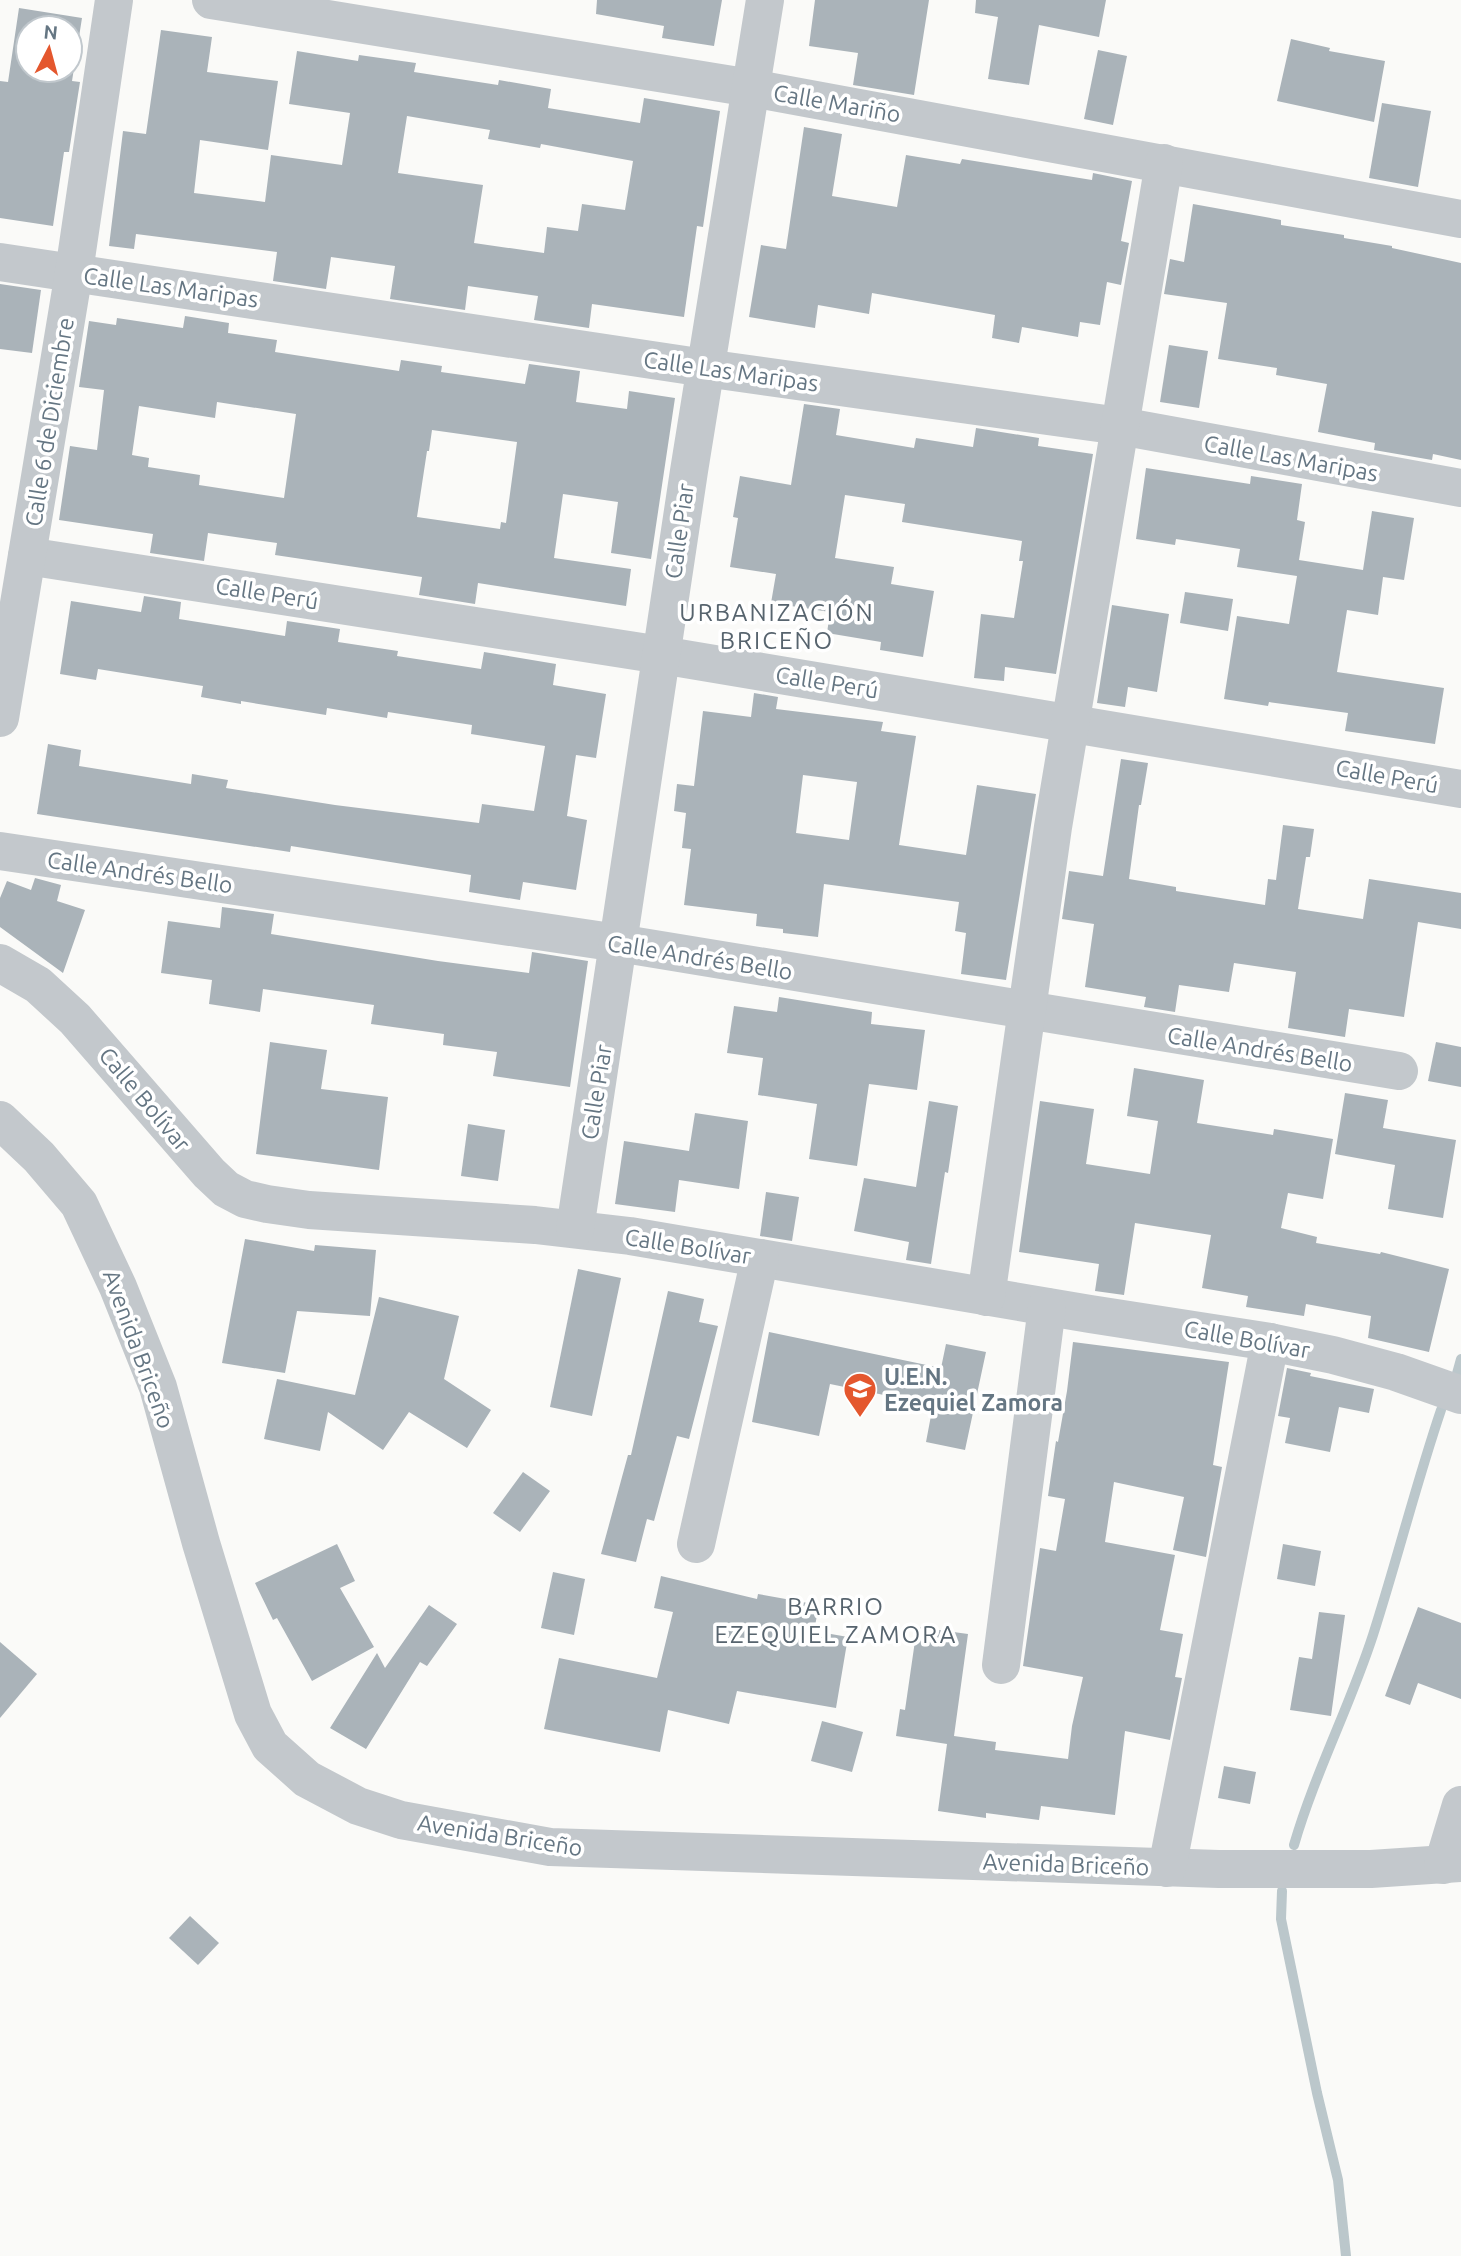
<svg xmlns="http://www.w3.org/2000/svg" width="1461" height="2256" viewBox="0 0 1461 2256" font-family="Ubuntu,sans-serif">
	<rect width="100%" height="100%" fill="#fafaf8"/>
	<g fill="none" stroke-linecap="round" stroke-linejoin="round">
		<g stroke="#bbc7cb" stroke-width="10">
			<path d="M1456,1377L1461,1359"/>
			<path d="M1294,1845C1315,1773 1350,1706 1373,1635C1397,1560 1416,1484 1441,1410"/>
			<path d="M1282,1891L1281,1919L1317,2093L1338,2180L1346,2256"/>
		</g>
	</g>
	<g fill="#aab3b9" fill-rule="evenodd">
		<path d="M597,0H722L714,46L662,38L664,26L596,14Z"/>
		<path d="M815,0H929L914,95L853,85L858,53L809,46Z"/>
		<path d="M976,0H1106L1099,37L1039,25L1029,85L988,79L998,17L975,13Z"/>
		<path d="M19,8L82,18L72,81L80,82L69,152H64L53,226L0,218V81L8,82ZM28,28H70V70H28Z"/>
		<path d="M161,30L212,37L207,72L278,81L268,150L200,140L194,193L265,202L271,155L342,165L350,113L289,104L297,51L358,61L359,55L416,63L414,72L498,85L499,80L551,89L548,108L640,123L644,98L720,111L703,227L697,226L684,317L592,304L589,328L534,320L538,296L468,286L465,310L390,299L395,266L331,257L326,289L273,281L277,252L136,234L134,249L109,246L123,131L146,134ZM407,116L490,130L488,139L540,148L541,144L633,161L625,210L582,204L578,231L547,227L544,253L474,243L483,185L398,173Z"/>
		<path d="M1291,39L1330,48L1329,51L1385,61L1374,122L1277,101Z"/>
		<path d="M1098,50L1127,56L1113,125L1084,119Z"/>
		<path d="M1382,103L1431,111L1418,187L1369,178Z"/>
		<path d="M804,127L842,134L832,196L897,207L906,155L960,164L962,159L1092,180L1093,173L1132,181L1121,241L1129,243L1121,285L1107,282L1100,325L1080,322L1078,337L1022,327L1019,343L992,338L995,315L872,293L869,314L818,305L815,328L749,317L761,245L786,249Z"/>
		<path d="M1193,204L1281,220V225L1344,235V238L1392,246V248L1461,263V460L1433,454L1432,460L1374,450L1375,443L1318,432L1327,384L1276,375L1277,368L1218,359L1227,303L1164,294L1170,259L1184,262Z"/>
		<path d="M0,284L41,290L32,353L0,349Z"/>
		<path d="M185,316L229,323L228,333L277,340L275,352L399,371L401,360L442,366L441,372L525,384L529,364L580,371L576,402L627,409L629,391L675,398L651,559L611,553L618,502L563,494L554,558L631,569L626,606L478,583L475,604L419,595L422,577L275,555L277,543L208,533L204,561L150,553L153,534L59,520L70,446L97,450L104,390L79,387L89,321L116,325L117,318L183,328ZM217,402L296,414L284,498L199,485L200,475L148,467L149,458L132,455L139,406L215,418ZM432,430L517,442L506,523L501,522L500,529L417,517L427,451H429Z"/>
		<path d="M1169,345L1208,351L1199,408L1160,402Z"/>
		<path d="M804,404L840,409L836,435L914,448L916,438L973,447L976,428L1039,438L1038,446L1093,454L1056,674L1005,667L1004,681L974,678L981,614L1014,618L1023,561H1019L1022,541L902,522L905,504L845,495L835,558L894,567L891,584L934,591L923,657L880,650L881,642L827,633L830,612L771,603L776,574L730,567L738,518L733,517L740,476L791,485Z"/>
		<path d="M1146,468L1250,484L1251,476L1302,484L1297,520L1305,522L1299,560L1363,570L1372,511L1414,518L1404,580L1383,577L1378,615L1347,610L1337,672L1444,688L1435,744L1345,731L1348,713L1269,702L1268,706L1224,699L1237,616L1289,624L1297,576L1237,567L1240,549L1176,539L1175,545L1136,539Z"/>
		<path d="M1185,592L1233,599L1228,631L1180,623Z"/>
		<path d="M144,596L181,602L179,619L285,636L287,621L340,629L338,642L398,651L397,656L481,669L484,652L556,664L553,685L606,694L596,758L576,755L567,816L587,820L576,890L523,882L520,900L469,892L471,875L291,846L290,852L37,814L48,744L81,750L79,766L191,784L192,774L228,780L226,788L335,805L479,823L482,804L534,811L545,746L471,734L472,725L388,712L387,718L327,708L326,715L241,701V704L201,697L203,686L98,669L96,680L60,674L71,601L141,612Z"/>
		<path d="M1112,605L1169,614L1157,692L1128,687L1125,707L1097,703Z"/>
		<path d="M754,693L778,697L776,709L883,722L881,731L916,736L899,845L966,855L977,785L1036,794L1006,980L961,974L966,933L955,931L959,902L824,884L818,937L783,933V929L756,926L757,914L684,905L691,849L682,848L686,813L674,811L677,784L694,786L703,711L751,717ZM803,775L857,782L849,840L796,833Z"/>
		<path d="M1121,759L1148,763L1141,805H1139L1129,879L1176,887V891L1265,905L1268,879L1276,880L1283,825L1314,829L1310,857H1306L1298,909L1363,919L1369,879L1461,893V929L1418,922L1404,1017L1349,1009L1345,1037L1288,1028L1296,972L1234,963L1229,992L1179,985L1175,1012L1144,1007L1146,997L1085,987L1094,924L1062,919L1069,871L1103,876Z"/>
		<path d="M35,878L61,885L57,901L85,910L63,973L0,927V898L7,881L31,890Z"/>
		<path d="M222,907L274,914L271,934L438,961L529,973L532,952L588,961L570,1087L493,1076L497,1052L443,1045L444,1034L371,1024L374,1005L263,989L260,1012L209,1004L212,980L161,973L168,921L220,928Z"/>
		<path d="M779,997L872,1012L871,1024L925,1030L917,1090L869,1084L857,1166L809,1159L817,1104L758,1095L763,1058L727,1053L734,1006L777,1012Z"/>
		<path d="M270,1042L327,1050L321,1089L388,1097L379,1170L256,1154Z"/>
		<path d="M1436,1042L1461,1047V1087L1428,1081Z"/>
		<path d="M1134,1068L1204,1080L1197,1123L1273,1135L1274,1129L1333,1139L1323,1199L1288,1193L1281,1228L1317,1237L1316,1243L1380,1254L1381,1252L1449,1269L1429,1352L1368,1338L1371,1316L1306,1304L1304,1316L1246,1307L1248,1296L1202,1288L1211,1235L1135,1223L1124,1295L1095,1291L1099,1264L1019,1252L1040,1101L1094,1109L1086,1164L1150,1174L1158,1121L1127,1116Z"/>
		<path d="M1345,1093L1388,1100L1383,1128L1456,1140L1443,1218L1388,1209L1395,1165L1335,1154Z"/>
		<path d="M929,1101L958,1106L948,1173L945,1172L931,1264L906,1260L909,1242L854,1231L864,1178L916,1187Z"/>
		<path d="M695,1113L748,1121L739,1189L679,1180L675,1212L615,1204L624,1141L689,1151Z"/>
		<path d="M468,1124L505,1130L498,1181L461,1176Z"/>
		<path d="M766,1192L799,1197L792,1241L760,1236Z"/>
		<path d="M245,1239L314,1251L315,1245L376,1250L370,1316L297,1311L285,1373L222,1363Z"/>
		<path d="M578,1269L621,1278L592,1416L550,1407Z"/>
		<path d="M668,1291L704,1299L699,1322L718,1326L689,1439L677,1436L654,1521L647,1519L636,1562L601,1554L628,1455H631Z"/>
		<path d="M379,1297L459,1316L444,1379L491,1410L467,1448L409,1412L383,1450L328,1412L320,1451L264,1439L277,1379L355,1395Z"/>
		<path d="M769,1332L941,1368L946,1344L986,1352L965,1450L926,1442L933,1405L830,1384L819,1436L752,1422Z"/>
		<path d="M1073,1342L1229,1362L1213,1465L1222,1467L1206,1557L1173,1550L1184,1497L1114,1482L1105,1542L1175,1555L1160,1630L1183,1634L1175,1677L1182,1678L1170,1740L1125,1731L1115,1815L1041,1806L1039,1820L986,1813V1818L938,1811L947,1744L896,1736L900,1709L905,1710L917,1627L968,1634L954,1736L996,1742L995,1750L1068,1759L1072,1726L1083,1677L1023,1666L1040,1548L1056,1551L1065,1499L1048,1496L1056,1441L1058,1442L1067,1391Z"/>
		<path d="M1287,1368L1311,1373L1310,1376L1374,1389L1369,1413L1339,1407L1330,1452L1285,1443L1290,1418L1278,1416Z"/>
		<path d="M523,1472L550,1491L520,1532L493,1513Z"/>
		<path d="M337,1544L355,1581L340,1588L374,1647L312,1681L277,1618L273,1620L255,1583Z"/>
		<path d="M1283,1544L1321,1551L1315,1586L1277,1579Z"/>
		<path d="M553,1572L585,1579L574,1635L541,1628Z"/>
		<path d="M661,1576L757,1599L758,1594L819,1605L814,1631L848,1637L836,1708L737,1691L729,1724L668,1710L660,1752L544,1729L559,1658L657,1678L673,1612L654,1608Z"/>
		<path d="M429,1605L457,1624L427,1666L420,1662L366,1749L330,1728L377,1653L385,1668Z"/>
		<path d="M1418,1607L1461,1623V1699L1418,1683L1410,1705L1385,1696Z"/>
		<path d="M1319,1612L1345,1615L1331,1716L1290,1710L1299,1657L1312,1659Z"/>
		<path d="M0,1642L37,1674L0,1718Z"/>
		<path d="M822,1721L863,1732L852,1772L811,1761Z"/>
		<path d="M1224,1766L1256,1772L1250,1804L1218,1798Z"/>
		<path d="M190,1916L219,1943L198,1965L169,1938Z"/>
	</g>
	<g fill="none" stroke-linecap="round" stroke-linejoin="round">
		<g stroke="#c3c8cc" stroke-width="38">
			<path d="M211,0L751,88L1461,219"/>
			<path d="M0,262L705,368L1120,426L1461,488"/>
			<path d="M27,556L661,655L1461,789"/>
			<path d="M0,718L74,272L114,0"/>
			<path d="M0,851L618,943L1399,1071"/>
			<path d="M0,963L38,985L75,1019L209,1173L226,1189L245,1199L267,1204L309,1210L535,1225L630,1236L1090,1314L1270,1342L1333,1355L1396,1372L1461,1395"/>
			<path d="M0,1120L39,1157L79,1204L118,1287L158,1387L201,1543L253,1714L270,1746L307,1779L358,1806L401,1820L550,1847L1219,1869H1371L1461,1863"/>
			<path d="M575,1229L689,471L765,0"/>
			<path d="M986,1297L1053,827L1164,163"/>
			<path d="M696,1544L760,1258"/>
			<path d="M1001,1665L1047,1307"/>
			<path d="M1443,1865L1461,1805"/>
			<path d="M1167,1868L1270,1342"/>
		</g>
	</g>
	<defs>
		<symbol id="school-pin" viewBox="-11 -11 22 30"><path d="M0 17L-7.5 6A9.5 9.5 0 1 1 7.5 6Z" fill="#e4572e" stroke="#fff"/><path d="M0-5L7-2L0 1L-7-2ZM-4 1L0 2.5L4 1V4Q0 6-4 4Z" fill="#fff"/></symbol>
	</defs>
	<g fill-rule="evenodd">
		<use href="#school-pin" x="841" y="1370" width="38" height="52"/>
	</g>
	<g text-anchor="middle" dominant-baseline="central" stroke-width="7" stroke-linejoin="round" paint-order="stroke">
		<g font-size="23" fill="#657683" stroke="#fff">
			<text transform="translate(837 103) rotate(10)">Calle Mariño</text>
			<text transform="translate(171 287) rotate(8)">Calle Las Maripas</text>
			<text transform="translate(731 371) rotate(8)">Calle Las Maripas</text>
			<text transform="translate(49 422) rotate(-81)">Calle 6 de Diciembre</text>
			<text transform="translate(1291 458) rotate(10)">Calle Las Maripas</text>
			<text transform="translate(679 531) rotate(-82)">Calle Piar</text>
			<text transform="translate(267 593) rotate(9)">Calle Perú</text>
			<text transform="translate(827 682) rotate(9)">Calle Perú</text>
			<text transform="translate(1387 776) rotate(10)">Calle Perú</text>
			<text transform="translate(140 872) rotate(8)">Calle Andrés Bello</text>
			<text transform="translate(700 957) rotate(9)">Calle Andrés Bello</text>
			<text transform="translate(1260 1049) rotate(9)">Calle Andrés Bello</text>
			<text transform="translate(596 1092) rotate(-81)">Calle Piar</text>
			<text transform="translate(145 1099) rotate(50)">Calle Bolívar</text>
			<text transform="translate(688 1246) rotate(9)">Calle Bolívar</text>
			<text transform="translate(1247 1339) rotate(10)">Calle Bolívar</text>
			<text transform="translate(139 1349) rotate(70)">Avenida Briceño</text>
			<text transform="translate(500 1835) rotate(9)">Avenida Briceño</text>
			<text transform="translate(1066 1864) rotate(2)">Avenida Briceño</text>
		</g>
		<g font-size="23" font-weight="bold" fill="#657683" stroke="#fff" text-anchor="start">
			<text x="884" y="1376">U.E.N.<tspan x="884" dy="26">Ezequiel Zamora</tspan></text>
		</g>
		<g font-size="24" letter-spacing="2" fill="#57646e" stroke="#fff">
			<text x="777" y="612">URBANIZACIÓN<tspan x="777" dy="28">BRICEÑO</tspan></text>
			<text x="836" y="1606">BARRIO<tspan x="836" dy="28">EZEQUIEL ZAMORA</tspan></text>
		</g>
	</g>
	<g transform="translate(49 49) rotate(6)"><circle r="33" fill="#ffffff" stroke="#c1c8cd" stroke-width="2"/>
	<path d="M0-5L12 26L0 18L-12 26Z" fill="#e4572e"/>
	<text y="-10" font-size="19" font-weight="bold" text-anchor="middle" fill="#657683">N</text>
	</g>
</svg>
